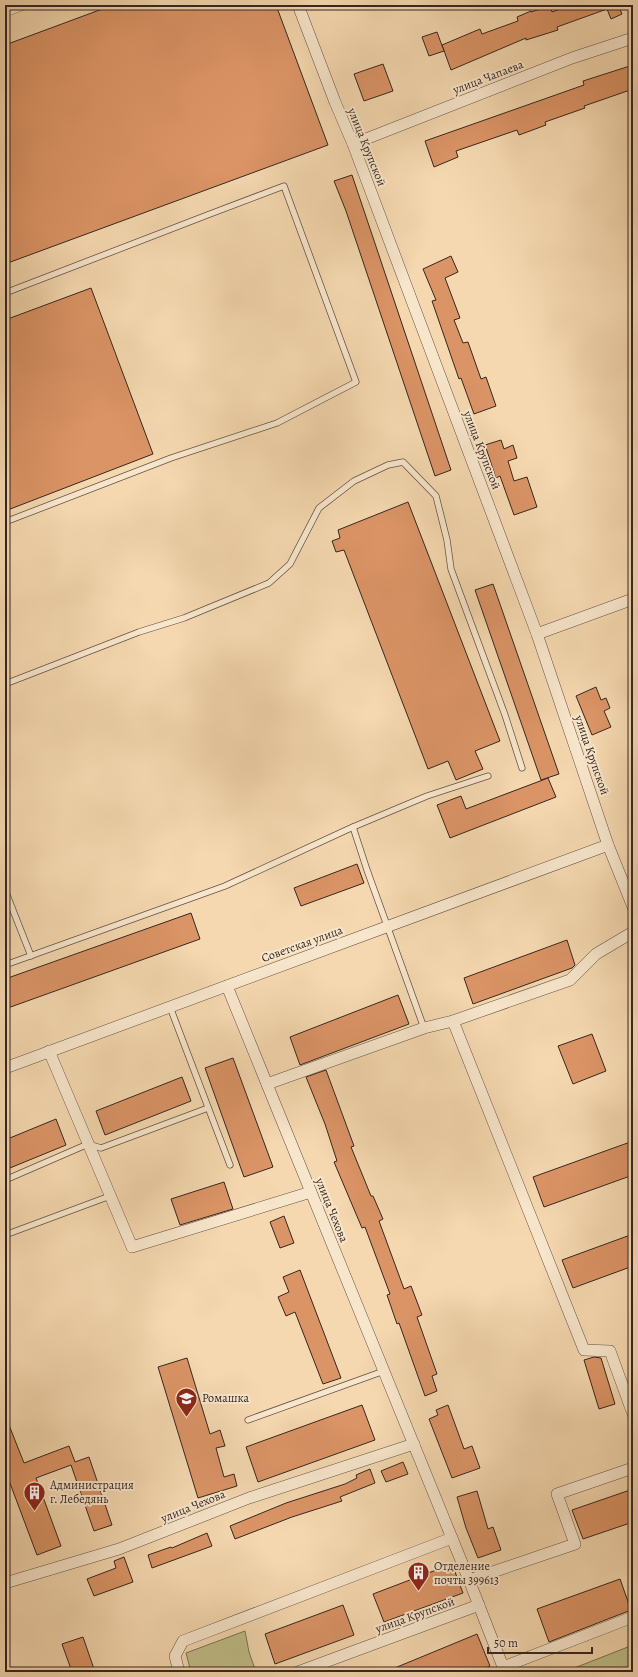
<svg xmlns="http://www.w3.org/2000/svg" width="638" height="1677" viewBox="0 0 638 1677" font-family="Alegreya,serif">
	<rect width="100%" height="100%" fill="#f5d8b0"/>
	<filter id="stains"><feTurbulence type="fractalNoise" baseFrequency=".005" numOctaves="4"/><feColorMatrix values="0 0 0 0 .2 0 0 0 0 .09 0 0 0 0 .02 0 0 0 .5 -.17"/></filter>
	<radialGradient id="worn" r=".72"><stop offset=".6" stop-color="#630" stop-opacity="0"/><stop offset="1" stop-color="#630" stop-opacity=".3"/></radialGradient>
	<g fill="#c0be88" stroke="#7a7254">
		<path d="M245,1631L249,1652L256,1672H191L186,1653Z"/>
		<path d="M633,1645V1672H564Z"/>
	</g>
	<g fill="#db9466" stroke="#352620">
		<path d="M113,5H276L328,145L5,264V45Z"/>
		<path d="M572,5H618L622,14L611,19L607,9L557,27L558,30L526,40V38L451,70L442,45L480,29L482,34L518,21L517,17L531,11V12L550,6L552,12Z"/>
		<path d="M437,32L444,51L429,56L422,37Z"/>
		<path d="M383,64L393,91L364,101L354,74Z"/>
		<path d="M633,65V89L584,106L585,108L545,122L546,125L519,135L517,130L456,151L458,157L434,167L425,141L584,85L583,81Z"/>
		<path d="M352,175L451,470L435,476L346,211L334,181Z"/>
		<path d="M451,256L458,272L445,278L460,318L454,320L463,343L468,342L481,379L486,377L496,406L474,414L461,378L459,379L432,301L436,300L423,269Z"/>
		<path d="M91,288L153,454L5,511V320Z"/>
		<path d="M501,440L504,449L513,445L517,458L508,461L514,481L527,477L537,507L514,515L500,476L496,478L485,445Z"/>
		<path d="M408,502L500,741L475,751L483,769L456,780L448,761L428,769L344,550L336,552L332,541L340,538L338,530Z"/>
		<path d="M493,584L559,774L541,780L475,590Z"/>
		<path d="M596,687L601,700L606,698L610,708L604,711L611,727L592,735L576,696Z"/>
		<path d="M548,778L556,797L450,838L437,805L461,796L466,809Z"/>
		<path d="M357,864L364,883L301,906L294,888Z"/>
		<path d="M191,913L200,939L5,1009V979Z"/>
		<path d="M567,940L575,965L572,968L473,1004L464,978Z"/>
		<path d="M398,995L409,1024L300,1065L290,1037Z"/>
		<path d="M592,1034L606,1071L573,1084L558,1046Z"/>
		<path d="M233,1058L273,1167L244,1177L205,1068Z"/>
		<path d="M326,1070L354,1146L351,1147L371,1196H373L383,1219L379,1221L404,1289L411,1286L422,1315L417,1317L437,1374L432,1376L437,1391L425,1396L399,1323L397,1324L387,1295L390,1294L365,1227L362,1228L334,1162L337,1161L325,1124L306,1077Z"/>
		<path d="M182,1077L191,1101L105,1135L96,1111Z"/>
		<path d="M56,1119L66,1145L5,1170V1140Z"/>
		<path d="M633,1141V1175L544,1207L533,1177Z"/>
		<path d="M224,1182L233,1209L180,1225L171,1199Z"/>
		<path d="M284,1216L294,1243L280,1248L270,1222Z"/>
		<path d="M633,1234V1266L573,1288L562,1260Z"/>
		<path d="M300,1270L341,1378L323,1384L295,1312L286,1316L278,1297L289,1292L283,1277Z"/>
		<path d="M594,1357L601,1358L615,1404L599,1409L584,1360Z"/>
		<path d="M187,1358L210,1434L220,1430L225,1446L216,1448L224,1477L234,1474L237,1486L198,1498L158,1367Z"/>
		<path d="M362,1405L375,1440L258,1482L246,1447Z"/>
		<path d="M448,1405L464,1449L472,1446L480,1468L452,1478L429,1419L438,1415L436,1410Z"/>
		<path d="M5,1415L24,1463L69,1446L75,1462L89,1457L112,1525L94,1531L71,1465L36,1478L61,1546L37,1555L5,1470Z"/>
		<path d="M403,1462L408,1474L386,1482L381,1471Z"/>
		<path d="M370,1469L375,1483L340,1497L342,1501L292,1517L235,1539L230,1526L286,1503L345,1484L357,1478L356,1475Z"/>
		<path d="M633,1489V1522L583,1539L572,1510Z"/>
		<path d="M477,1491L488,1529L493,1527L501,1550L478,1558L466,1528L457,1497Z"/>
		<path d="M207,1533L212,1546L152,1568L148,1555L171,1547L172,1548Z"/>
		<path d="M124,1557L133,1582L94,1596L87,1579L116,1568L114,1561Z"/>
		<path d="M452,1564L463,1593L384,1622L373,1594Z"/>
		<path d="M620,1579L631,1610L549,1642L537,1609Z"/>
		<path d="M343,1605L354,1635L275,1664L265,1634Z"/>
		<path d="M477,1634L490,1666L476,1672H385Z"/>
		<path d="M83,1637L95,1672H72L62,1644Z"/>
	</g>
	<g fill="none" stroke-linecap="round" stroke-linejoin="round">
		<defs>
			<g id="lane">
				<path d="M5,293L210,214L284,186L356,382L277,423L171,458L5,522"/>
				<path d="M5,684L139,632L184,618L269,583L290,564L319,508L354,481L388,465L403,462L436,496L447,540L451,569L505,715L522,768"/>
				<path d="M353,827L367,870L424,1028"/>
				<path d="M5,890L31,956"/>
				<path d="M5,965L225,886L353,827L427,796L488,776"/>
				<path d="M170,1007L230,1165"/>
				<path d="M5,1180L88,1144L101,1148L208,1108"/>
				<path d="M5,1235L110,1196"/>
				<path d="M248,1420L384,1371"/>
			</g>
			<g id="street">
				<path d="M298,5L335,102L353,144L537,634L608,845L633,907"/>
				<path d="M5,11L21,5"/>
				<path d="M353,144L572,58L633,38"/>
				<path d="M537,634L633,599"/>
				<path d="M227,986L469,1580L505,1672"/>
				<path d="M453,1021L584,1350L610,1351L633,1414"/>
				<path d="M49,1051L132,1247L311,1192"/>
				<path d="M5,1068L608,845"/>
				<path d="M267,1084L424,1028L453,1021L570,980L596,954L633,932"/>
				<path d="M469,1580L575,1544L557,1494L633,1468"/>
				<path d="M5,1583L119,1549L249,1498L414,1444"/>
				<path d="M503,1667L633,1617"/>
				<path d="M179,1672L175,1656L183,1641L452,1538"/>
				<path d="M298,1672L479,1605"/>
			</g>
		</defs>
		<use href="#lane" stroke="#655244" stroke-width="7"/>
		<use href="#street" stroke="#655244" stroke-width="12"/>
		<use href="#lane" stroke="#f8e6cc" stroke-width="5.5"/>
		<use href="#street" stroke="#f8e6cc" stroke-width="11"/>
	</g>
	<defs>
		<symbol id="school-pin" viewBox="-11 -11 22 30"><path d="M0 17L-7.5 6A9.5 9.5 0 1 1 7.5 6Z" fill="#8f2418" stroke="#f8e6cc"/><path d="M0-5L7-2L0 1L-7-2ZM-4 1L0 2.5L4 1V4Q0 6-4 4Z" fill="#fff"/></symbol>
		<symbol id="building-pin" viewBox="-11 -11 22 30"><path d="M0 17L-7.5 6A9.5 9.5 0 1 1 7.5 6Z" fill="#8f2418" stroke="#f8e6cc"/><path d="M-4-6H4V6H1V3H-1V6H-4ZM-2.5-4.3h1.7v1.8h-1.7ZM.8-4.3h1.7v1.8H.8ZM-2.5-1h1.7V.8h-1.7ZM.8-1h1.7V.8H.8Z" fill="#fff"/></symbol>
	</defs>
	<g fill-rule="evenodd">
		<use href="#school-pin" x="174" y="1386" width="25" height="34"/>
		<use href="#building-pin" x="22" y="1480" width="25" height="34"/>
		<use href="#building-pin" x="406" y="1560" width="25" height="34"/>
	</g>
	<g text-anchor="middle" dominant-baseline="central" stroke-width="4" stroke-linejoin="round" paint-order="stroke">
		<g font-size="12" fill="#352620" stroke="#f8e6cc">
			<text transform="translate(488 77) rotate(-21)">улица Чапаева</text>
			<text transform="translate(367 147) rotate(68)">улица Крупской</text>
			<text transform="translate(482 450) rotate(69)">улица Крупской</text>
			<text transform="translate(592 755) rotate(71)">улица Крупской</text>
			<text transform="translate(302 944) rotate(-20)">Советская улица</text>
			<text transform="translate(332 1210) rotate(68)">улица Чехова</text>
			<text transform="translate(193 1506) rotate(-22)">улица Чехова</text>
			<text transform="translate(415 1615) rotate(-20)">улица Крупской</text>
		</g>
		<g font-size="12" fill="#352620" stroke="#f8e6cc" text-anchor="start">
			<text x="202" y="1398">Ромашка</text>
			<text x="50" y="1485">Администрация<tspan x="50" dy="14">г. Лебедянь</tspan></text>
			<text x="434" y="1566">Отделение<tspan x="434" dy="14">почты 399613</tspan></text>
		</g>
	</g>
	<rect width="638" height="1677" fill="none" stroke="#f5d8b0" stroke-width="20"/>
	<rect x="6" y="6" width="626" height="1665" fill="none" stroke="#352620" stroke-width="2"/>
	<rect x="10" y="10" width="618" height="1657" fill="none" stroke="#352620"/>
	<path d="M488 1647v6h104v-6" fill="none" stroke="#352620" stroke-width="2"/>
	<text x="494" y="1647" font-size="12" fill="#352620" stroke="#f8e6cc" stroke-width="3" paint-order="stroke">50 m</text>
	<rect width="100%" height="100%" filter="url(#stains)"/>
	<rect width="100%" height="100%" fill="url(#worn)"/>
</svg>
